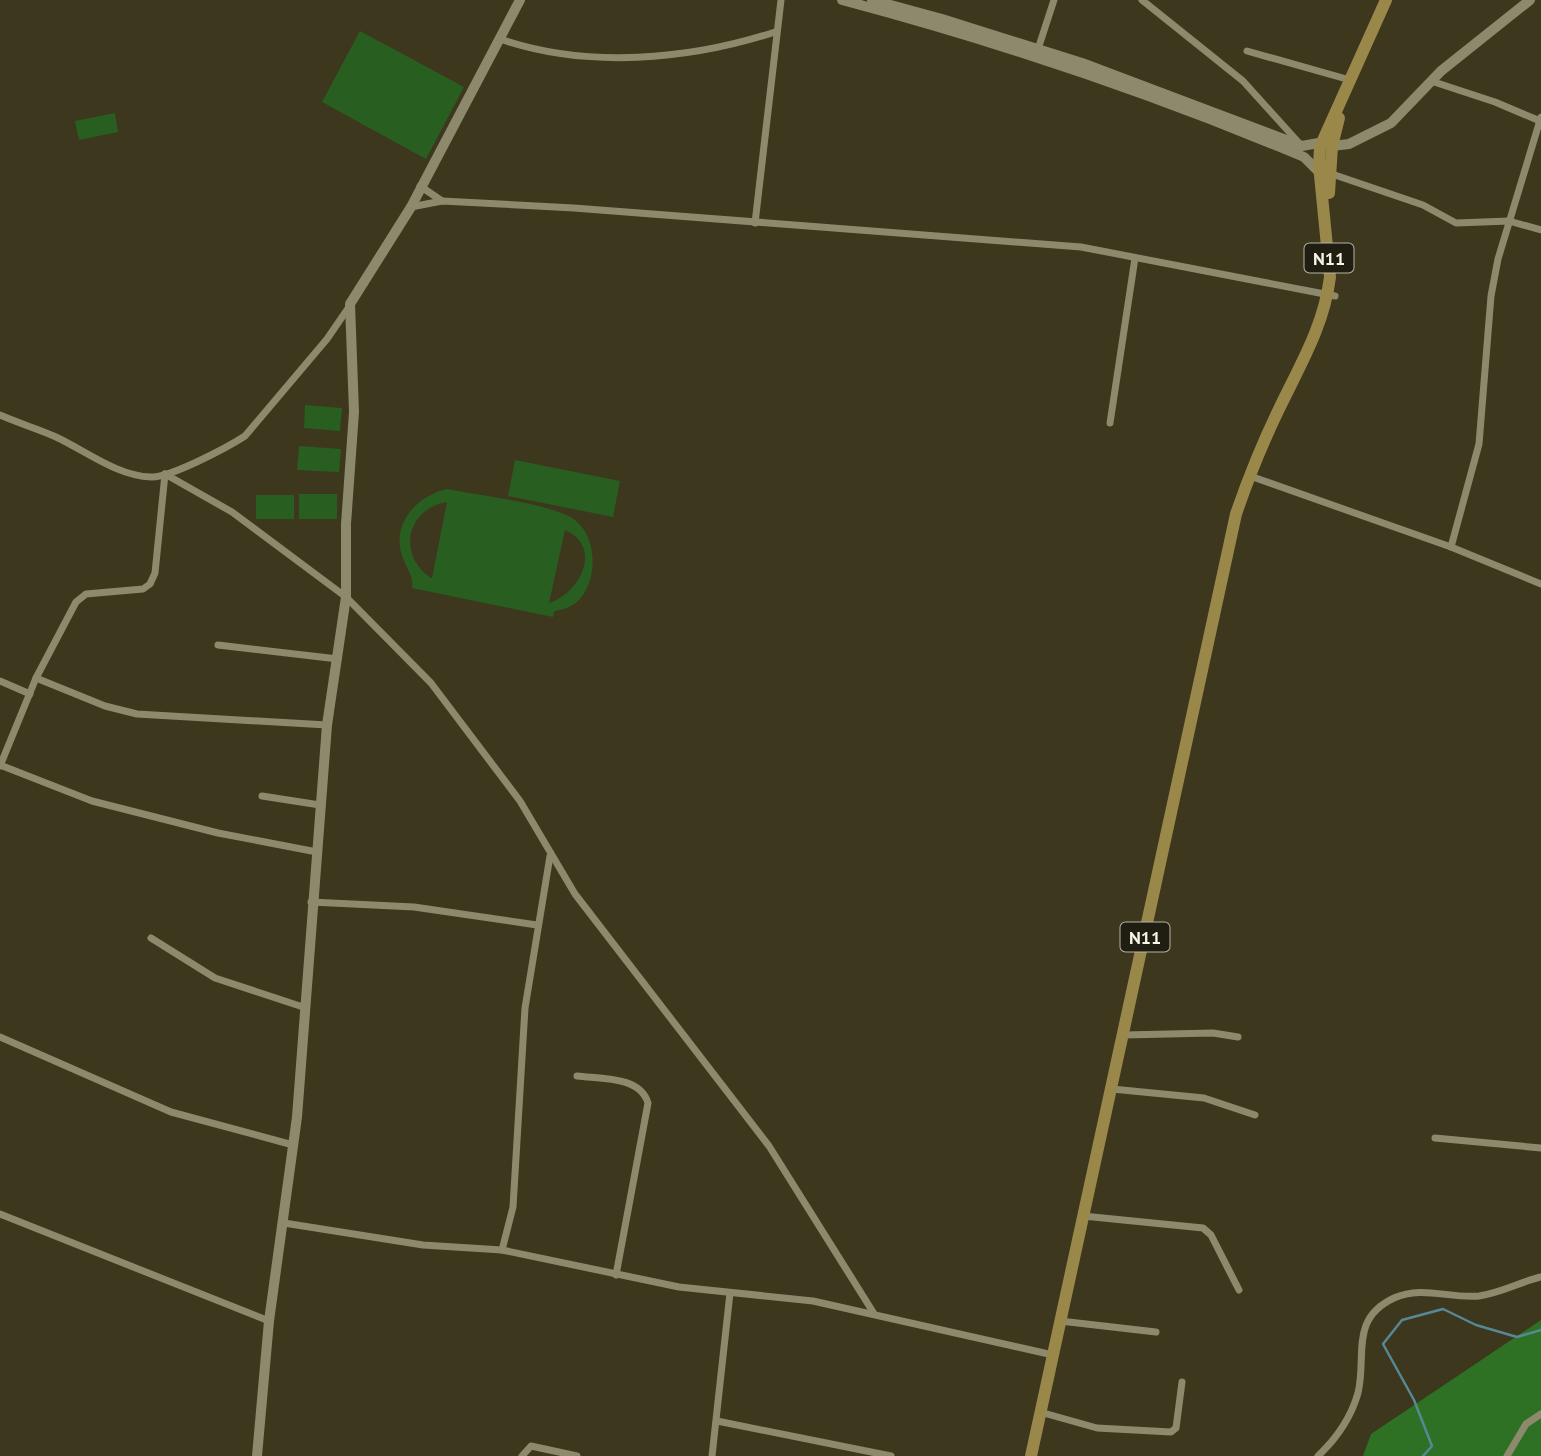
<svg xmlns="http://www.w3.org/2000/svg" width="1541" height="1456" viewBox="0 0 1541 1456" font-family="'PT Sans',sans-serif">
	<rect width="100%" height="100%" fill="#3c371d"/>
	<g fill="#285f21" fill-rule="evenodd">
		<path d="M360,31L464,87L426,159L322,102Z"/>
		<path d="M115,113L118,132L79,140L75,121Z"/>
		<path d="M305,405L342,408L340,431L304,428Z"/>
		<path d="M299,446L341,449L339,472L297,470Z"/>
		<path d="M515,460L620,481L613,517L508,496Z"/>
		<path d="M447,489C482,496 532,501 564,514C591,524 598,558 589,583C583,600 572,609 554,611L553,617L412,588C414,575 404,565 401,552C393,521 419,495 447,489ZM447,502L432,578H431C397,555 406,509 447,502ZM565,530C603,546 581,593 549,603Z"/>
		<rect x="299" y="494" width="38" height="25"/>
		<rect x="256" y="495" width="38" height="24"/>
	</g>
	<path fill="#2e7125" d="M1541,1320V1456H1363L1371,1434Z"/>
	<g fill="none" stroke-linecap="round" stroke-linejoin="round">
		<path stroke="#568995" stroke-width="2.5" d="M1423,1456L1432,1446L1414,1400L1383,1344L1402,1320L1443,1309L1476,1325L1517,1337L1541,1330"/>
		<g stroke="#8d896c" stroke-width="7">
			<path d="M1142,0L1243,81L1299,143"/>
			<path d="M500,39C587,69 689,60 775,32"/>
			<path d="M1038,49L1054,0"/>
			<path d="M1247,51L1350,80"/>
			<path d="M1431,81L1495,102L1540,121"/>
			<path d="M1329,173L1423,205L1456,223L1509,221L1541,230"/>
			<path d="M420,186L442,201"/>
			<path d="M411,207L442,201L574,208L1081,247L1335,296"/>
			<path d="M755,223L781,0"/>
			<path d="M0,415C18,423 38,429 56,437C86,451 117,476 151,477C170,478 228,447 245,436L327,339L349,307"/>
			<path d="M1110,423L1135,258"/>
			<path d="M165,474L232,512L346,597L431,683L520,801L575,894L769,1146L873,1312"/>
			<path d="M1250,476L1451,547L1541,584"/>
			<path d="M1451,547L1479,444L1491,296L1498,259L1541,117"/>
			<path d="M218,645L338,659"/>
			<path d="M36,678L105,706L137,714L327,725"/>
			<path d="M0,681L30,694"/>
			<path d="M0,765L92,801L218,833L317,852"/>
			<path d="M0,766L36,678L76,602L86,594L143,589L150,584L155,573L165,474"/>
			<path d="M262,796L320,805"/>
			<path d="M311,902L414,907L537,925"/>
			<path d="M151,938L215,978L303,1007"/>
			<path d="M1124,1035L1213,1033L1238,1037"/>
			<path d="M0,1037L171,1112L293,1145"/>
			<path d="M577,1076C601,1079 640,1076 648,1103L616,1275"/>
			<path d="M1112,1089L1204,1098L1255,1115"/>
			<path d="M1435,1138L1541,1148"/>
			<path d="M0,1214L269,1321"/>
			<path d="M1083,1216L1203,1228L1211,1235L1239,1290"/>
			<path d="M284,1223L423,1245L502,1250L679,1287L813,1301L1053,1355"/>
			<path d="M502,1250L513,1207L525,1008L550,856"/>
			<path d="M1060,1321L1156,1332"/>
			<path d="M1040,1412L1097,1428L1171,1432L1176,1428L1182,1382"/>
			<path d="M717,1421L891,1456"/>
			<path d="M522,1456L531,1446L577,1456"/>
			<path d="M712,1456L730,1293"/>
			<path d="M1318,1456C1337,1438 1351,1418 1358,1393C1367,1356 1349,1319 1394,1298C1422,1285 1450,1299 1479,1296C1501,1293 1520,1282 1541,1277"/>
			<path d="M1507,1456L1526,1424L1541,1414"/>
		</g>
		<g stroke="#8d896c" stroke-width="10">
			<path d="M842,0C1000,42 1154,94 1304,157L1320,173"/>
			<path d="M872,0L942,19L1082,63L1302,146L1324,142L1332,146L1349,144L1391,123L1441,71L1530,0"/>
			<path d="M257,1456L269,1321L297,1117L327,725L346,597V524L354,412L350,304L411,207L520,0"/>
		</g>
		<g stroke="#9a884a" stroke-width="12">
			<path d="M1329,193L1332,146L1339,118"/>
			<path d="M1031,1456L1236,514C1248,479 1263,442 1279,409C1300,365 1324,326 1330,277L1319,165L1320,147L1386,0"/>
		</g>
	</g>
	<g text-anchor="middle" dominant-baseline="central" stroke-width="7" stroke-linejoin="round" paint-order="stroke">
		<g fill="#201e13" stroke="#b6b4a6" stroke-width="2">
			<rect x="1304.5" y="243.5" width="49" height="29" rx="5"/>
			<rect x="1120.5" y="922.5" width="49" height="29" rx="5"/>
		</g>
		<g font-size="18" font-weight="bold" fill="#f7f5e5">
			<text x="1329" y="258">N11</text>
			<text x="1145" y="937">N11</text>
		</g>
	</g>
</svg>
